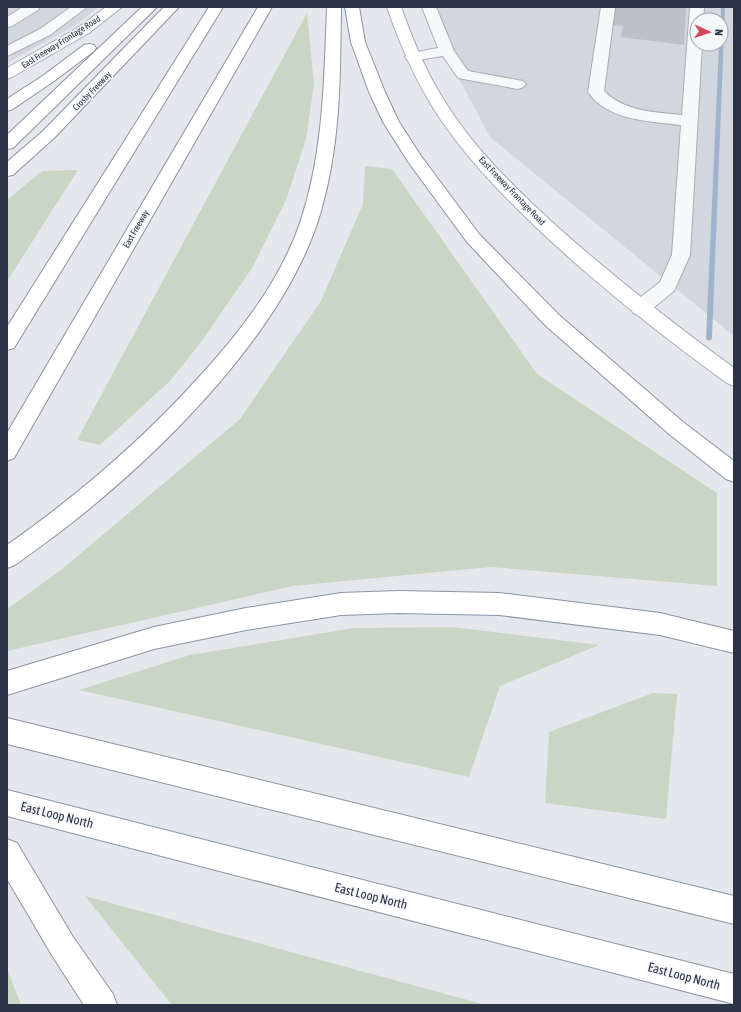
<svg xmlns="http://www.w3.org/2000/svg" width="741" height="1012" viewBox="0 0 741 1012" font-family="'Asap Condensed',sans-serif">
	<rect width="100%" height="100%" fill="#e4e7ec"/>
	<g fill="#d2d6de" fill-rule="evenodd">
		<path d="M7,7H99L76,25L7,63Z"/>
		<path d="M421,7H734V336L490,137ZM697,20H721V44H697Z"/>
	</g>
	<g fill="#c9d6c5">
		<path d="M307,13L314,84L306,139L286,200L252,268L202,341L170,381L100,445L77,440Z"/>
		<path d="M365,166L392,169L537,374L717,493V586L491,567L293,586L7,651V609L61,570L240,419L321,301L363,204Z"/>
		<path d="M78,170L7,281V200L42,171Z"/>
		<path d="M452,627L599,645L500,686L469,777L79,690L190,655L354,628Z"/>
		<path d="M653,693L677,694L666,819L545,803L549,732Z"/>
		<path d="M85,896L486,1005H172Z"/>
		<path d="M7,968L21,1005H7Z"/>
	</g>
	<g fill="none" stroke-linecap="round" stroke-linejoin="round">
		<path fill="#9fb4cc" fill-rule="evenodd" d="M721,7H725L712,339L709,341L706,339L719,44H721Z"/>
	</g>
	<path fill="#bbc0ca" d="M615,7H686L684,45L621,37L623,26L613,25Z"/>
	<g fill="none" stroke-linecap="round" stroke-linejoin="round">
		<defs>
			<g id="minor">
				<path d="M23,7H40L38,10L12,26L7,27V17Z"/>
				<path d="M71,7H87L50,35L7,56V46L40,29Z"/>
				<path d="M422,7H436L454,51L468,71L523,81L526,84L523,87L518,89L458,78L443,56L412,61L407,60L405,57L407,54L438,48Z"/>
				<path d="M601,7H615L604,91C625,112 654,112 682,115L690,7H704L703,20H697V44H702L690,255L674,291L647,313L640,315L633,313L631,308L633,303L660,282L672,255L681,125C650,121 608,121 588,92Z"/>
			</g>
			<g id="major">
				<path d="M106,7H122L89,33L12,77L7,79V68L79,27Z"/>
				<path d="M387,7H401C413,41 427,74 447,105C475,149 514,187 552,222C610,274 671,322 734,368V386L727,383C662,336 600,287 541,232C501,194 461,153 432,106C413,75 399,42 387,7Z"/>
			</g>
			<g id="highway">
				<path d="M142,7H157L13,148L7,149V135Z"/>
				<path d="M164,7H179L55,137L13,175L7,176V162L43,131Z"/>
				<path d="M209,7H223L14,348L7,350V327Z"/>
				<path d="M258,7H272L14,458L7,461V433Z"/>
				<path d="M327,7H341C340,77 341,142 321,211C288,327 166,448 73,522C54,537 34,551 15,565L7,568V545C77,496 141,441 199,377C241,331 281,280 301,220C324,149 324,80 327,7Z"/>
				<path d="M345,7H359L365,42L385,92L399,122L421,156L479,234L559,315L683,422L734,461V482L726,479L669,434L545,325L467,242L409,163L383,122L369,92L351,42Z"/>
				<path d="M89,44L94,45L96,48L94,51L54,81L13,109L7,111V99L44,75L84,45Z"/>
				<path d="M398,591L499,593L660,613L734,631V653L660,635L499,615L398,613L341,615L246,630L154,649L7,695V671L154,627L246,608L341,593Z"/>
				<path d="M7,718L734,896V924L7,744Z"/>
				<path d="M7,790L734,974V1004L7,816Z"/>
				<path d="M7,839L17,843L73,937L113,994L117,1005H84L53,957L7,879Z"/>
			</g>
		</defs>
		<use href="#minor" stroke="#a9aeb7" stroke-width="2"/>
		<use href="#major" stroke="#a3abb8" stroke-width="2"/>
		<use href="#highway" stroke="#8b94a3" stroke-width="2"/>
		<use href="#minor" fill="#f7f8fa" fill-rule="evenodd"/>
		<use href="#major" fill="#fff" fill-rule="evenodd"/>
		<use href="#highway" fill="#fff" fill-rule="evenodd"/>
	</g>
	<g text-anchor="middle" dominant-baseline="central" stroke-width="3" stroke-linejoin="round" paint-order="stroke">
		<g font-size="9" fill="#2b3445" stroke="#f4f6f9">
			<text transform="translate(61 42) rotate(-32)">East Freeway Frontage Road</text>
			<text transform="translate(92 91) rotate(-46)">Crosby Freeway</text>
			<text transform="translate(512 191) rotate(46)">East Freeway Frontage Road</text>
			<text transform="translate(136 229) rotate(-60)">East Freeway</text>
		</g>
		<g font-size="13" fill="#2b3445" stroke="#f4f6f9">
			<text transform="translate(57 815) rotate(14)">East Loop North</text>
			<text transform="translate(371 896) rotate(14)">East Loop North</text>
			<text transform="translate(684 976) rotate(15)">East Loop North</text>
		</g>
	</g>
	<rect width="741" height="1012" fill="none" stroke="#2b3445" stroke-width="16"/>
	<g transform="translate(709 32) rotate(93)"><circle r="19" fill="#f4f6f9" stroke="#a4a8b1"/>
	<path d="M0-3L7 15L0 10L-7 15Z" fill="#d1495b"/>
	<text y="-6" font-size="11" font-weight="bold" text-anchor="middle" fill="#2b3445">N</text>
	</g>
</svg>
